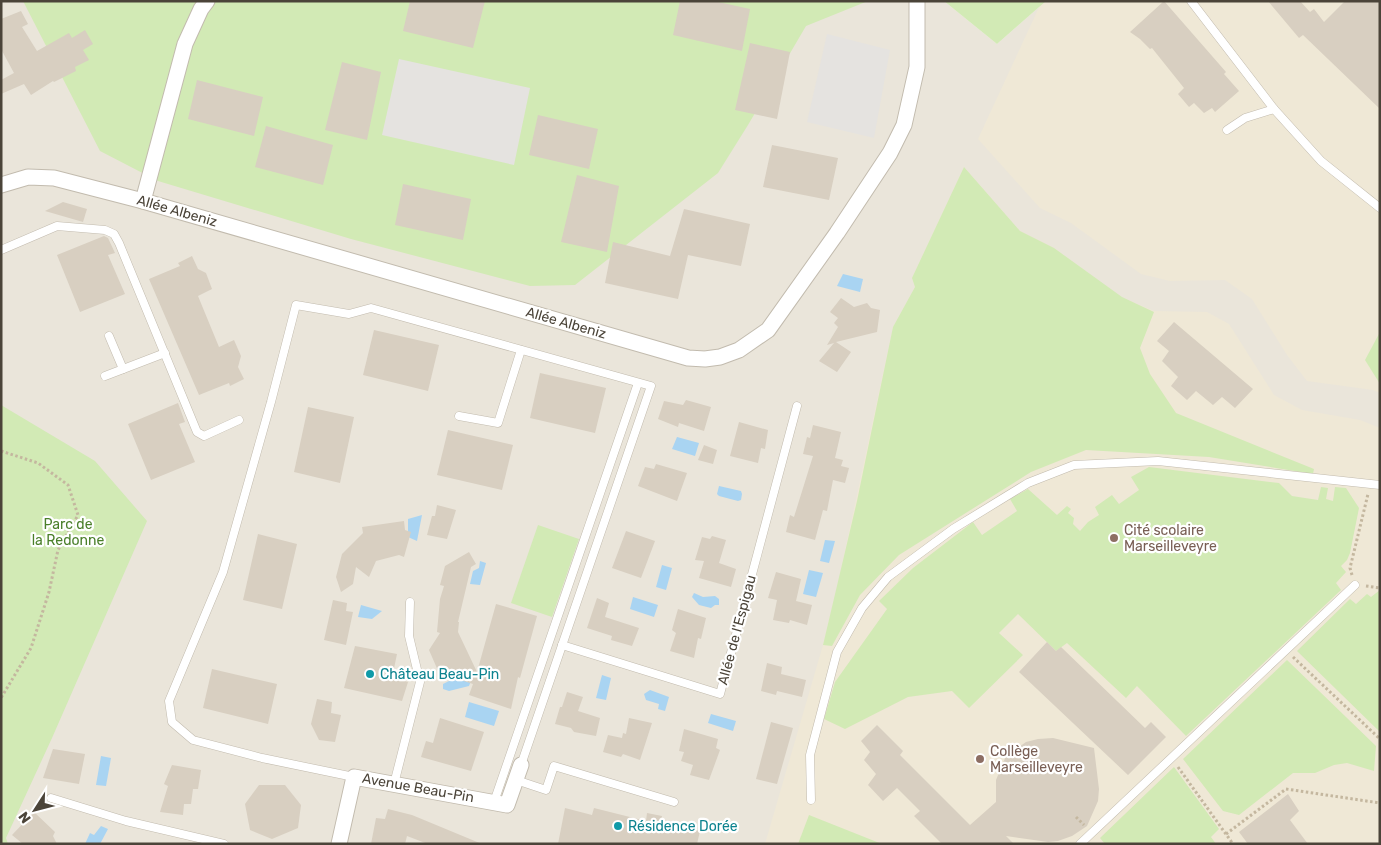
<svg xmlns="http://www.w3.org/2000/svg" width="1381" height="845" viewBox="0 0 1381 845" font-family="Rubik,sans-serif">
	<rect width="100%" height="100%" fill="#f6f3ec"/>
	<path fill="#eae5da" d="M1,1H944L997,44L1046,1L1380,332V844H1Z"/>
	<g fill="#efe8d6">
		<path d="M1042,1H1380V393L1373,390L1307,381L1287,355L1252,299L1225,280L1170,281L1141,274L1071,223L1040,208L978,139Z"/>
		<path d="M964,167L1020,231L1054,248L1121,297L1154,311L1207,312L1229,324L1274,395L1302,410L1360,420L1380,428V844H765L823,645L840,574L893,327L915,287L912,278Z"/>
	</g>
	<g fill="#d2eab5">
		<path d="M23,1H868L806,26L748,125L718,173L575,285L530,286L351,239L158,181L100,151Z"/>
		<path d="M944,1H1046L997,44Z"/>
		<path d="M964,167L1020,231L1054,248L1122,297L1154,312L1140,348L1150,374L1176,413L1314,469L1313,474L1209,457L1086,450L1031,472L899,555L860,595L832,646L823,645L857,501L893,327L915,287L912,278Z"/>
		<path d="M1380,332V384L1365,360Z"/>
		<path d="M1,405L95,461L147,521L52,738L6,838L8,844H1Z"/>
		<path d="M1149,467L1279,483L1292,496L1318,500L1321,487L1328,488L1326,499L1333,501L1335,487L1346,488L1359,508L1350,553L1347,560L1341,566L1346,572L1336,583L1341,590L1186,736L1137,686L1126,698L1067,643L1056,651L1018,614L999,633L1023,655L969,708L952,691L908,697L845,729L824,719L835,682L887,609L879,601L913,568L973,522L982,535L1017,511L1010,499L1028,489L1057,515L1067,506L1071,509L1068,513L1074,518L1073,524L1080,531L1088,522L1099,515L1095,507L1112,495L1119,504L1139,490L1131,477Z"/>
		<path d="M538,525L579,539L552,617L511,603Z"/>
		<path d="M1380,590V732L1297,651L1350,599L1356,604L1367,594L1371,597Z"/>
		<path d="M1287,660L1376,746L1374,771L1347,763L1334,765L1315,773H1293L1239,815L1223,811L1183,759Z"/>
		<path d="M1174,767L1219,829L1211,837L1216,844H1105L1100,838Z"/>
		<path d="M809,815L882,844H798Z"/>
	</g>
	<g fill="#e5e3e0">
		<path d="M827,34L890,50L874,138L807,122Z"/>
		<path d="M399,59L530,88L514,165L382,135Z"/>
	</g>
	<g fill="#a9d4f2">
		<path d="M843,274L863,279L860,292L837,286Z"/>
		<path d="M677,437L699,443L695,456L672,449Z"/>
		<path d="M719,486L741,491L742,494L741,500L738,501L719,496L717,494Z"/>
		<path d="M422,515L417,541L408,537V519Z"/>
		<path d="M825,540L835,541L829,563L820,561Z"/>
		<path d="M480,561L486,563L480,585L470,584L473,571L479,568Z"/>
		<path d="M662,565L672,568L666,590L656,587Z"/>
		<path d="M809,570L823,573L816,597L803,594Z"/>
		<path d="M694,593L703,597L715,596L719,599V605H715L711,608L699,605L692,597Z"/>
		<path d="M633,597L658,605L654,617L630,609Z"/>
		<path d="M361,605L382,611L372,619L358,617Z"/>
		<path d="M461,675L471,681L469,686L449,691L443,689V684Z"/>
		<path d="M602,675L611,678L606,700L596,698Z"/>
		<path d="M650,690L669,697L665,711L658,709L659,704L646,700L644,694Z"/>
		<path d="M469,702L499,711L494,726L465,717Z"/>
		<path d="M711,714L736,721L733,731L708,723Z"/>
		<path d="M101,756L111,758L106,786L96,785Z"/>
		<path d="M101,826L108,829L100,844H85L90,833L94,835Z"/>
	</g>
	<g fill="#d8cfc1">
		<path d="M410,1H485L473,48L403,31Z"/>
		<path d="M680,1H714L750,9L742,51L673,35Z"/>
		<path d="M1164,1L1226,72L1224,74L1239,91L1215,112L1212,108L1204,113L1194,103L1189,107L1178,94L1184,88L1152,48L1150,49L1140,39L1130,32Z"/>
		<path d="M1268,1H1300L1310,12L1314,9L1324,22L1345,1H1380V109L1303,35L1299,38Z"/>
		<path d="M21,11L28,24L22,27L37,51L69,33L72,38L85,30L93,44L83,50L89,60L75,67L76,71L54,82L53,81L31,95L24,84L1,94V80L14,73L1,49V19Z"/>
		<path d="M750,43L790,52L777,119L735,110Z"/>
		<path d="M342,62L381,72L367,140L325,130Z"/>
		<path d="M197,80L263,97L254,136L188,119Z"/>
		<path d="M538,115L598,129L589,169L529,155Z"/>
		<path d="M266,126L333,145L323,185L255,167Z"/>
		<path d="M772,145L838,158L829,200L763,187Z"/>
		<path d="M577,175L619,186L607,252L561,242Z"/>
		<path d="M403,184L471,199L463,240L395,225Z"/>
		<path d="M63,202L87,209L83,222L45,211Z"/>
		<path d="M684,209L750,224L741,266L688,255L678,299L605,283L613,242L670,256Z"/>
		<path d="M104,236L108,238L115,253L108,255L125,294L80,312L57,255Z"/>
		<path d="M192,256L198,269L206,273L212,289L198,296L219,347L234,340L241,356L238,367L244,379L230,386L229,383L199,395L149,279L180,266L178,263Z"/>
		<path d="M841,298L854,307L867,303L871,308L880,310L877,332L836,342L851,352L837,372L819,361L834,343L827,345L838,327L834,323L838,318L830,312Z"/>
		<path d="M1174,322L1253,389L1235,408L1222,397L1213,405L1196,391L1187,400L1171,386L1178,377L1162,361L1169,351L1157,341Z"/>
		<path d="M374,330L439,345L428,391L363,375Z"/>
		<path d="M540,373L606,388L595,433L530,418Z"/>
		<path d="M686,400L711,407L704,431L679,423L678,427L658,419L664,401L683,405Z"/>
		<path d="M178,403L185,422L179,424L195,462L151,480L128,424Z"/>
		<path d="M308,407L354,417L340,483L294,472Z"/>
		<path d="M739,422L768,430L765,449L761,448L758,463L730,456Z"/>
		<path d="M813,425L841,432L835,458L843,460L841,466L849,468L845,483L833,480L827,511L823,510L815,540L786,532L790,515L794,517L813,456L803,454L807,437L810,438Z"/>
		<path d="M448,430L513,445L502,490L437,475Z"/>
		<path d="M704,445L717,450L713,464L698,460Z"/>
		<path d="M656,464L687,473L677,501L638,486L645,467L654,469Z"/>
		<path d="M437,505L456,510L447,539L427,535L432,516H435Z"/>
		<path d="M404,521L405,530L411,532L404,557L399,555L376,561L369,577L356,567L353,584L341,592L336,577L342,554L363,533L362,527Z"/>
		<path d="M626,531L655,541L641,578L612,568Z"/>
		<path d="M258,534L297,544L282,609L243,600Z"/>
		<path d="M712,536L726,540L719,563L736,569L731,587L699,578L704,561L695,560L702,537L710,539Z"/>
		<path d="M469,552L476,564L471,567L458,622H459L458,632L477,672L496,604L537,616L520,678L518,677L511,709L469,695L473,684L439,673L429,650L440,633L437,632L440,599L444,586L440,585L445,566Z"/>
		<path d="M776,572L801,579L796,601L812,605L807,625L790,620L789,623L773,620L777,600L768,598Z"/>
		<path d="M597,598L609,603L605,617L639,628L632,646L611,640L612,636L587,628Z"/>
		<path d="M333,600L347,603L346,611L353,612L346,645L324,640Z"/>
		<path d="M678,609L706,618L701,639L698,638L694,658L670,651L676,633L672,630Z"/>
		<path d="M1047,642L1056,651L1061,647L1145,728L1151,722L1166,737L1128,775L1019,672Z"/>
		<path d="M355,646L397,654L392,678L408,682L402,701L344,688Z"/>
		<path d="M767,663L782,667L781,674L806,680L802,697L777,691L776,695L761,691Z"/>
		<path d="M212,669L277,684L268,724L203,708Z"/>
		<path d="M567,692L583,697L578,711L600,718L596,736L574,732L571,728L555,724L560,707H562Z"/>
		<path d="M317,699L332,702L331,713L341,715L335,742L319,740L311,724Z"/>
		<path d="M440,718L484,732L471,771L421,757L426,741L433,743Z"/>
		<path d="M629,718L652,723L640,760L623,754L621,757L603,752L608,735L622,738L623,733L626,734Z"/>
		<path d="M771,722L793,728L777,784L756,779Z"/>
		<path d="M877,725L903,751L900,755L970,825L996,802V780L1006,756L1026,742L1038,739L1053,738L1094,748L1099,789L1098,801L1087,826L1072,836L1058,841L1048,842L1006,836L1014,844H942L914,816L920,811L897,788L883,801L868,785L876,774L864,760L870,752L861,741Z"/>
		<path d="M684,729L718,739L716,748L720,750L709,780L690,775L693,765L681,761L684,752L679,751Z"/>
		<path d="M53,749L85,754L79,784L43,778Z"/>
		<path d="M172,765L201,770L198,789H193L191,804H184L183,815L160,812L168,786L164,784Z"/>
		<path d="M259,785H285L301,805L298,828L272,839L250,830L245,804Z"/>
		<path d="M1288,794L1299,811L1290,820L1308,844H1248L1239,832Z"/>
		<path d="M565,808L592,815L594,808L646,821L647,813L662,816L661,823L700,831L697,844H558Z"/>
		<path d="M388,809L412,815L482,844H428L407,836L405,844H371L376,818L385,819Z"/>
		<path d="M34,812L55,832L53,836L57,844H23L12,835Z"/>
	</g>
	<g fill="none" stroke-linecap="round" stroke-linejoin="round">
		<defs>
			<g id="service">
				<path d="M1191,1L1274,109L1321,161L1380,208"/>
				<path d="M1227,130L1245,118L1274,109"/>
				<path d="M1,250L57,226L105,230L114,234L119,243L197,432L204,436L239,420"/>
				<path d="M109,336L123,369"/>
				<path d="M105,376L165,353"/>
				<path d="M459,416L498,423L521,350"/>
				<path d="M562,645L720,694L797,406"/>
				<path d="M354,777L262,758L193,740L172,722L169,701L223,572L271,402L296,305L349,314L371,308L651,386L521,765"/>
				<path d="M516,780L546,790L554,766L674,802"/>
				<path d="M394,784L420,682L409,636L410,602"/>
				<path d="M51,798L126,821L224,844"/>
				<path d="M811,800L810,755L837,652L862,608L888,577L953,529L1028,483L1074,465L1158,461L1380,485"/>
				<path d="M494,802L638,383"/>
				<path d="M1080,844L1355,585"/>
			</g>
			<g id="minor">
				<path d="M1,185L28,177L54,178L143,201L688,358L705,359L720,357L739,350L768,330L837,233L890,153L904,125L917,67V1"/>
				<path d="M143,201L185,44L201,9L207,1"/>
				<path d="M339,844L354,777L507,805L521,765"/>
			</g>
		</defs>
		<use href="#service" stroke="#c2bbae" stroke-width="9"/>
		<use href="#minor" stroke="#c2bbae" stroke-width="17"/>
		<g stroke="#c4b79f" stroke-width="3" stroke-dasharray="2.5 2.5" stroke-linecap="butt">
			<path d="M1,451L38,463L68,485L78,515L58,550L49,592L31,648L1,698"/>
			<path d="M1352,575L1350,568L1368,494"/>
			<path d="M1366,586L1380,588"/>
			<path d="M1293,657L1380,739"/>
			<path d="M1178,767L1233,844"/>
			<path d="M1076,817L1084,825"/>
			<path d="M1226,834L1286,789L1380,803"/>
		</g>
		<use href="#service" stroke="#fff" stroke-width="8"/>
		<use href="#minor" stroke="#fff" stroke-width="15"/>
	</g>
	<g fill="#8d6e63" stroke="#fff" stroke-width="2">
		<circle cx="1114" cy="538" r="5"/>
		<circle cx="980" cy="759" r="5"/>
	</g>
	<g fill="#0f9aa8" stroke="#fff" stroke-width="2">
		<circle cx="370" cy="674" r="5"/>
		<circle cx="618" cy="826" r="5"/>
	</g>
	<g text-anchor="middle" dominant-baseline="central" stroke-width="4.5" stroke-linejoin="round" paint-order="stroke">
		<g font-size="14" fill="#4b4439" stroke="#fff">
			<text transform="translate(177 211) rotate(16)">Allée Albeniz</text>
			<text transform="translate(566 323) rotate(16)">Allée Albeniz</text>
			<text transform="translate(737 630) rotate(-75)">Allée de l'Espigau</text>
			<text transform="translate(418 788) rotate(10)">Avenue Beau-Pin</text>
		</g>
		<g font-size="14" fill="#4a7f2a" stroke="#fff">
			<text x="68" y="524">Parc de<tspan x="68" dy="16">la Redonne</tspan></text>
		</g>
		<g font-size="14" fill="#785e54" stroke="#fff" text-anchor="start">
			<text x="1124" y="530">Cité scolaire<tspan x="1124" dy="16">Marseilleveyre</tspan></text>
			<text x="990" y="751">Collège<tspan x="990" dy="16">Marseilleveyre</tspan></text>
		</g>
		<g font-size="14" fill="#0d838f" stroke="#fff" text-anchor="start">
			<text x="380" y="674">Château Beau-Pin</text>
			<text x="628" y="826">Résidence Dorée</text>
		</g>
	</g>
	<rect width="1381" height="845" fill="none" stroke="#4b4439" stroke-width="5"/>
	<g transform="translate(35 810) rotate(234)" stroke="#ffffff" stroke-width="4" paint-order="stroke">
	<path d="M0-4L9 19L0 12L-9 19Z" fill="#4b4439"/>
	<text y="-8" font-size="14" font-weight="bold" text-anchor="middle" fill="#4b4439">N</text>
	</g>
</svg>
